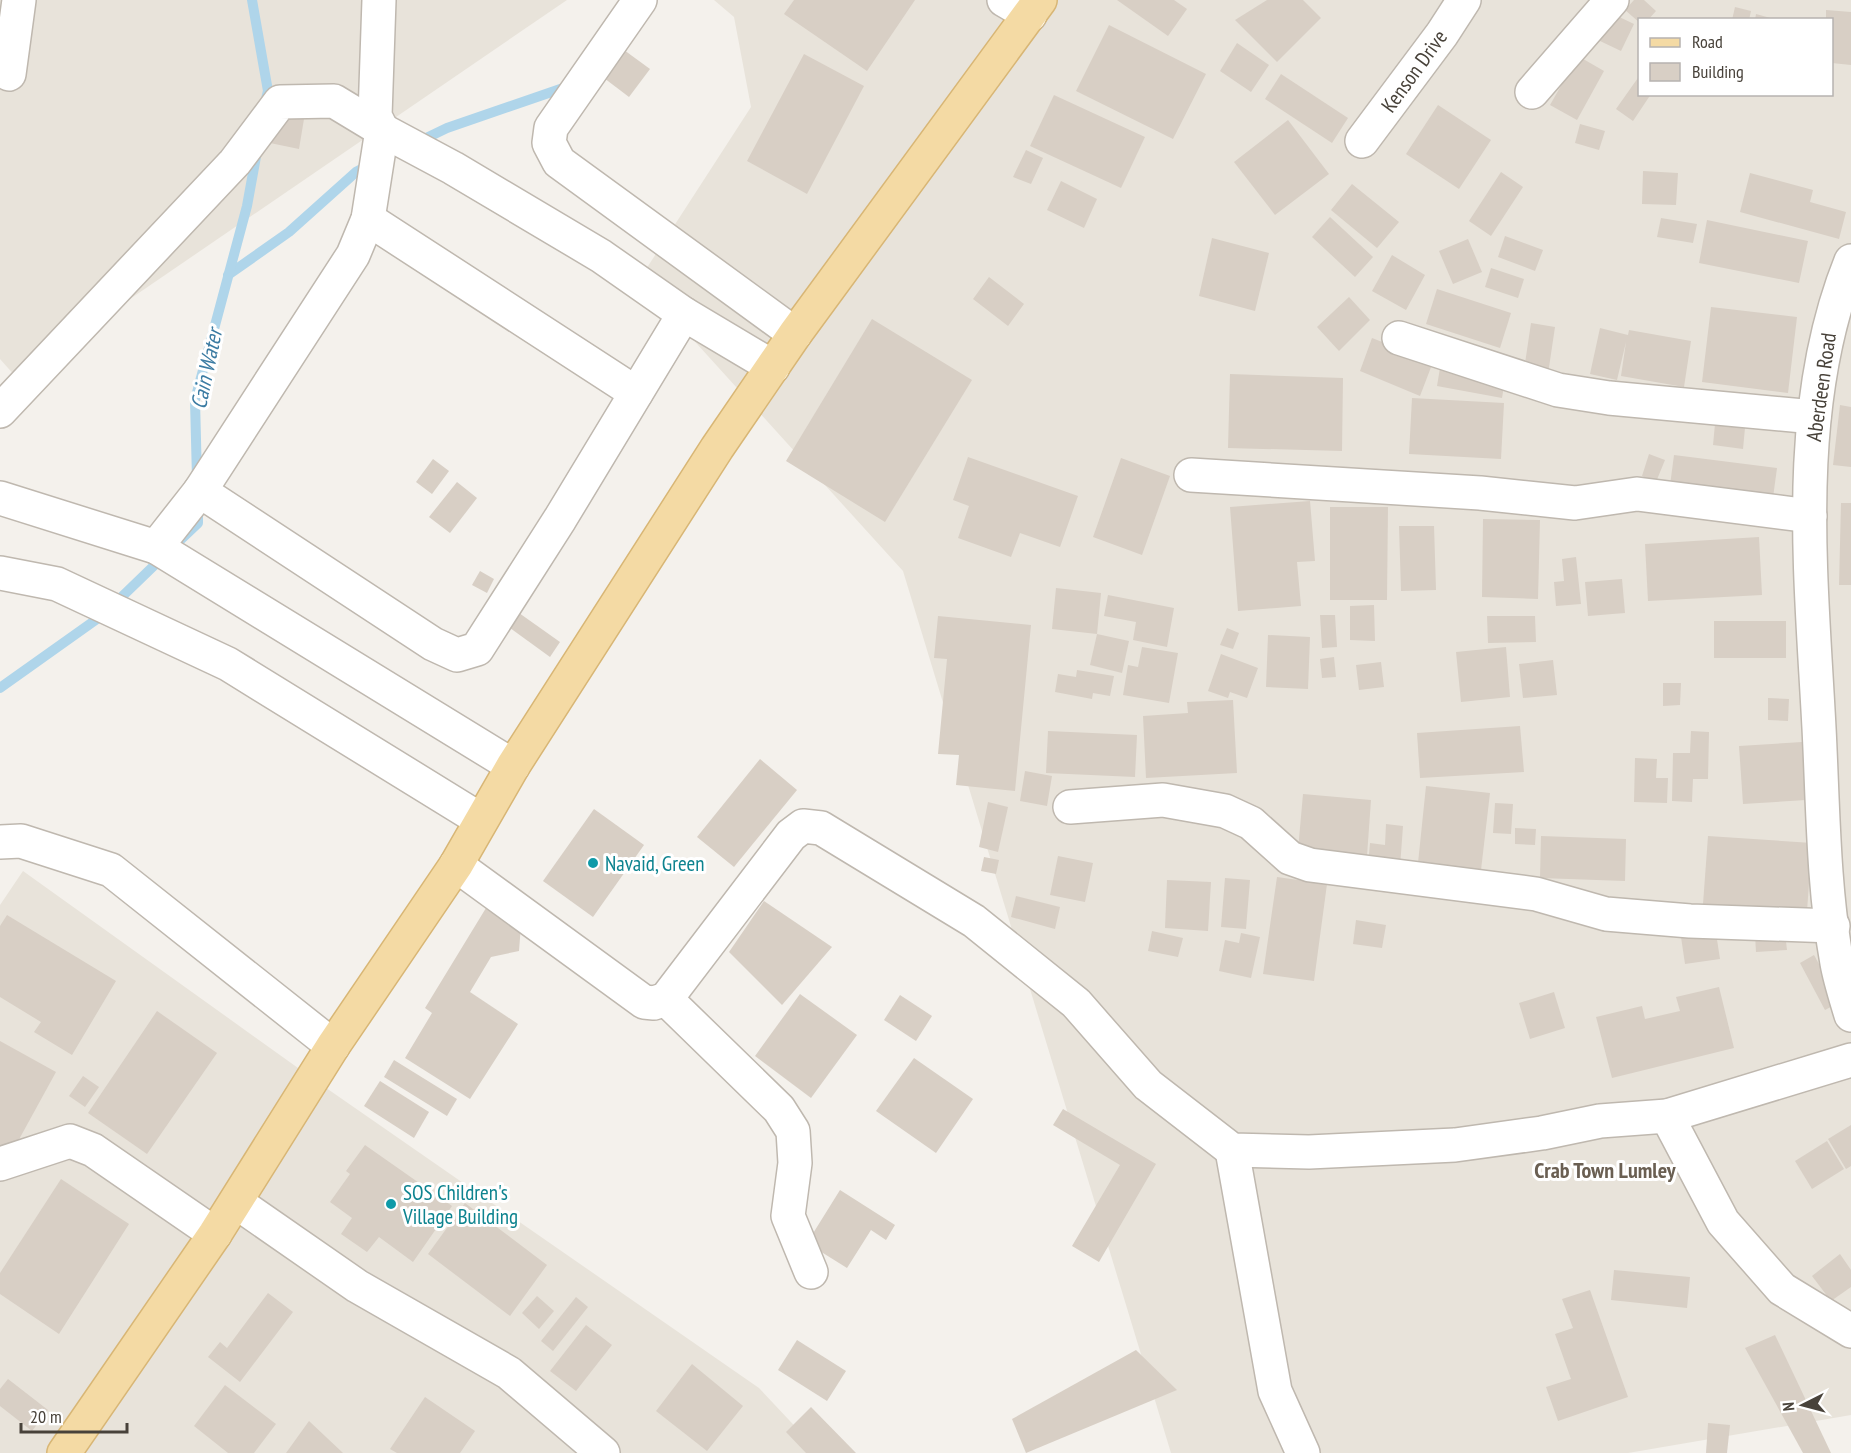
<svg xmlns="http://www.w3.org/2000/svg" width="1851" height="1453" viewBox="0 0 1851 1453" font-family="'PT Sans Narrow',sans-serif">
	<rect width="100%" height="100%" fill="#f4f1ec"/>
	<g fill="#e8e3da" fill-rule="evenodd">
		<path d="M0,0H567L16,377L0,359Z"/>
		<path d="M714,0H1851V1415L1628,1453H1171L903,571L639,280L751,107L734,17ZM1640,20H1832V94H1640Z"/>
		<path d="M23,871L319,1083L759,1388L820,1453H0V905Z"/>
	</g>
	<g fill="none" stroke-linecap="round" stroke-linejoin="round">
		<g stroke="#afd5ea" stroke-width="10">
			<path d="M252,0L268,91L265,103"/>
			<path d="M418,142L447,128L569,86"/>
			<path d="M228,275L289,232L356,172L371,164"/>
			<path d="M197,479L195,400L247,206L257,151"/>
			<path d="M178,542L198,523V506"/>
			<path d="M0,688L104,614L165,555"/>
		</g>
	</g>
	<g fill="#d8cfc5">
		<path d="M794,0H915L867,71L784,14Z"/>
		<path d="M1117,0H1174L1187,9L1168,36Z"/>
		<path d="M1267,0H1303L1321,18L1277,62L1235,20Z"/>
		<path d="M1634,0H1644L1656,11L1648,20H1640V23L1625,10Z"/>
		<path d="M1735,7L1751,11L1749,20H1732Z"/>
		<path d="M1826,10L1851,12V65L1832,63V20H1826Z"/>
		<path d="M1613,14L1634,24L1621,51L1600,41Z"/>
		<path d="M1756,14L1774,19V20H1755Z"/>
		<path d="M1109,25L1206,74L1173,139L1076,91Z"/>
		<path d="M1237,43L1269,65L1251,92L1220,71Z"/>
		<path d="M624,50L650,69L629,97L604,78Z"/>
		<path d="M804,54L864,86L807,194L747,161Z"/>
		<path d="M1578,56L1604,71L1577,120L1550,105Z"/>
		<path d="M1281,74L1348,118L1332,143L1265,99Z"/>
		<path d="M1640,75V94H1651L1633,121L1616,109Z"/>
		<path d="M1054,95L1145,137L1121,188L1030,146Z"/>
		<path d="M1438,105L1491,140L1459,189L1406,154Z"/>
		<path d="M276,114L304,119L299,149L270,143Z"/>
		<path d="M1288,120L1329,174L1275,215L1234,162Z"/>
		<path d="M1580,124L1605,131L1599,150L1575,143Z"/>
		<path d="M1026,150L1043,158L1031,184L1013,177Z"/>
		<path d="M1643,171L1678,173L1676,205L1642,204Z"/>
		<path d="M1501,172L1523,187L1491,236L1469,221Z"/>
		<path d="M1750,173L1813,190L1810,202L1846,212L1839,239L1740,212Z"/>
		<path d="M1061,181L1097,199L1084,228L1047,210Z"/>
		<path d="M1352,184L1399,222L1377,248L1331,210Z"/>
		<path d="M1330,217L1373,257L1355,277L1312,237Z"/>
		<path d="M1661,218L1697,224L1693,243L1657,237Z"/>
		<path d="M1707,220L1808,241L1799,283L1699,263Z"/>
		<path d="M1505,236L1543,250L1535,271L1498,257Z"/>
		<path d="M1212,238L1269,253L1255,311L1199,296Z"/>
		<path d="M1468,239L1482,272L1453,284L1439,251Z"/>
		<path d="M1392,255L1425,275L1406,310L1372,291Z"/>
		<path d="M1491,268L1524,279L1518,298L1485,287Z"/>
		<path d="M989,277L1024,304L1008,326L973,299Z"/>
		<path d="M1437,289L1511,313L1500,348L1426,324Z"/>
		<path d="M1349,297L1370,320L1339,351L1317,327Z"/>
		<path d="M1711,307L1797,317L1788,393L1702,382Z"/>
		<path d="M872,319L972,380L885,522L786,461Z"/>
		<path d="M1531,323L1555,327L1548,374L1524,370Z"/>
		<path d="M1600,328L1628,335L1629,330L1691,341L1684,387L1621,376L1626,342L1617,380L1590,374Z"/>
		<path d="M1372,338L1433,362L1420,396L1360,371Z"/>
		<path d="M1440,368L1505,380L1502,398L1437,386Z"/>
		<path d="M1230,374L1343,378L1342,451L1228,448Z"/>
		<path d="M1412,398L1504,403L1501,459L1409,454Z"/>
		<path d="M1840,405L1851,407V467L1833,465Z"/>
		<path d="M1715,424L1745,428L1743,449L1713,445Z"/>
		<path d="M1649,454L1665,460L1656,482L1642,476Z"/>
		<path d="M1674,455L1777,468L1772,505L1669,493Z"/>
		<path d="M968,457L1078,496L1060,547L1020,533L1011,557L958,538L969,506L953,500Z"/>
		<path d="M1121,458L1170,476L1142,555L1093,537Z"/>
		<path d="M433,459L449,471L432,494L416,482Z"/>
		<path d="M457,482L477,498L450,533L429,517Z"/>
		<path d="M1310,501L1315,561L1297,562L1301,606L1238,611L1230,507Z"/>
		<path d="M1841,503H1851V585H1839Z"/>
		<path d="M1330,507H1388L1387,600H1330Z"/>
		<path d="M1483,519L1540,520L1538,599L1482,597Z"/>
		<path d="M1399,526H1434L1436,590L1401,591Z"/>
		<path d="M1759,537L1762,595L1648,601L1645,544Z"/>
		<path d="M1576,557L1581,604L1556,606L1554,582L1564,581L1562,559Z"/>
		<path d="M480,571L494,579L487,593L472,585Z"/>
		<path d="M1622,579L1625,613L1588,616L1585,582Z"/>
		<path d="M1056,588L1101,593L1097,634L1052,629Z"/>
		<path d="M1108,595L1174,608L1167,647L1133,640L1136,622L1104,616Z"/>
		<path d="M1374,605L1375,641L1350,640V606Z"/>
		<path d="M512,608L560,642L550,657L502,622Z"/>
		<path d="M1320,615H1335L1337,647L1322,648Z"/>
		<path d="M938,616L1031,625L1015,791L956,785L959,755L938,754L947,659L934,658Z"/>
		<path d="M1487,616H1535L1536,642L1488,643Z"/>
		<rect x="1714" y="621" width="72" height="37"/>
		<path d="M1227,628L1239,633L1233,649L1220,645Z"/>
		<path d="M1097,634L1129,641L1122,673L1090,665Z"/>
		<path d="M1268,635L1310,637L1308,689L1266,687Z"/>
		<path d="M1142,647L1178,653L1169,703L1123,695L1128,665L1138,667Z"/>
		<path d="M1506,647L1510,697L1461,702L1456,652Z"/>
		<path d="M1221,654L1258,668L1247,698L1230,692L1228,698L1208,691Z"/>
		<path d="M1334,657L1336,677L1322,678L1320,659Z"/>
		<path d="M1553,660L1557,695L1523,698L1519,664Z"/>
		<path d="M1381,662L1384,687L1359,690L1356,665Z"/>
		<path d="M1077,670L1114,676L1110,696L1093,693L1092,699L1055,692L1058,674L1076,677Z"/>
		<path d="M1663,683H1681L1680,705L1663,706Z"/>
		<path d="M1768,698L1789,699L1788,721L1768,720Z"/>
		<path d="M1233,700L1237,773L1146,778L1143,716L1188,713L1187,702Z"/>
		<path d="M1520,726L1524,772L1420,778L1417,733Z"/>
		<path d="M1048,731L1137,735L1135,777L1046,773Z"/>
		<path d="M1691,731L1709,732L1708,779H1693L1692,802L1672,801L1673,753H1690Z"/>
		<path d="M1802,742L1806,800L1743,804L1739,746Z"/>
		<path d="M1635,758L1657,759L1656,778H1668L1667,803L1634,802Z"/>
		<path d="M760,759L797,790L734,867L697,837Z"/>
		<path d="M1025,771L1052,776L1047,806L1020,801Z"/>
		<path d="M1426,786L1490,793L1481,870L1418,863Z"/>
		<path d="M1303,794L1371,800L1367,856L1298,850Z"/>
		<path d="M988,802L1008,807L998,852L979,847Z"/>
		<path d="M1495,803L1513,804L1511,834L1493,833Z"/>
		<path d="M594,809L644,845L593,917L543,881Z"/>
		<path d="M1386,824L1403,826L1400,867L1368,865L1370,843L1385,845Z"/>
		<path d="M1515,828L1536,829L1535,845L1515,844Z"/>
		<path d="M1541,836L1626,839L1625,881L1540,878Z"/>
		<path d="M1708,836L1812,843L1807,911L1703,904Z"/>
		<path d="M1058,856L1093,863L1085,902L1050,895Z"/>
		<path d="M984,857L999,860L996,874L981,871Z"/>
		<path d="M1277,877L1327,884L1314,981L1263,974Z"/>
		<path d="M1225,878L1250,880L1246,929L1221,927Z"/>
		<path d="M1167,880L1211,882L1208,931L1165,928Z"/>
		<path d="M1016,896L1060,907L1055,929L1011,917Z"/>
		<path d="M764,901L832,947L782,1005L729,952Z"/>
		<path d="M486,908L521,925L519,951L491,957L470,992L518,1024L470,1099L405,1058L432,1013L425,1008Z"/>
		<path d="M7,915L116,981L72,1055L34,1032L41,1022L0,997V926Z"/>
		<path d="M1356,920L1386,925L1382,948L1353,944Z"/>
		<path d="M1152,931L1183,938L1178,957L1148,951Z"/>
		<path d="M1241,933L1260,937L1251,978L1219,971L1225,940L1239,943Z"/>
		<path d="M1716,933L1720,959L1685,964L1681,937Z"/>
		<path d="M1785,933L1787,950L1756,952L1755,935Z"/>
		<path d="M1814,955L1840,1002L1825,1010L1800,963Z"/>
		<path d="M1719,987L1734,1048L1612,1078L1596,1017L1642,1006L1645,1019L1680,1011L1676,997Z"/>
		<path d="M1554,992L1565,1028L1530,1039L1519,1003Z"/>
		<path d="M800,994L857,1035L811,1098L755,1056Z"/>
		<path d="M900,995L932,1016L916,1041L884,1020Z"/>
		<path d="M157,1011L217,1053L147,1154L88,1113Z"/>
		<path d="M0,1041L56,1072L11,1154L0,1148Z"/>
		<path d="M914,1058L973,1099L936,1153L876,1111Z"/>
		<path d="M394,1060L457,1099L447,1116L384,1077Z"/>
		<path d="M83,1076L99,1087L85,1107L69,1096Z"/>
		<path d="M380,1081L429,1112L414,1138L364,1106Z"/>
		<path d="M1063,1109L1156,1164L1099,1262L1072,1246L1120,1165L1053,1125Z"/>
		<path d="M1851,1125V1166L1846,1169L1828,1139Z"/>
		<path d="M1827,1141L1844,1169L1812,1189L1795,1161Z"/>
		<path d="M365,1145L452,1206L413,1262L379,1237L367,1252L341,1234L352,1218L330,1202L350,1174L346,1171Z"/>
		<path d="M61,1179L129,1224L59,1334L0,1294V1273Z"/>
		<path d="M840,1190L895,1225L886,1240L871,1230L847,1268L807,1243Z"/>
		<path d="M465,1203L547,1265L510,1316L428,1254Z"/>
		<path d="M1840,1254L1851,1270V1287L1831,1301L1812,1276Z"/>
		<path d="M1614,1270L1690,1277L1687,1308L1611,1300Z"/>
		<path d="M1590,1290L1628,1397L1558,1421L1546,1387L1571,1379L1555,1334L1573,1328L1562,1299Z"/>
		<path d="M268,1293L293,1312L240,1382L208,1357L220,1342L227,1348Z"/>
		<path d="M537,1296L554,1311L539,1329L522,1313Z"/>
		<path d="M576,1297L588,1307L553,1351L541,1341Z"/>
		<path d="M586,1325L612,1345L576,1391L550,1371Z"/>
		<path d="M1775,1335L1831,1453H1803L1745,1348Z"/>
		<path d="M797,1340L846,1371L827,1401L778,1370Z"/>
		<path d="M1136,1350L1177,1390L1026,1453L1012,1419Z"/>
		<path d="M692,1364L743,1406L707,1451L656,1411Z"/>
		<path d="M8,1379L48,1410L32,1431L0,1406V1389Z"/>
		<path d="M225,1385L276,1424L254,1453H228L194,1426Z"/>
		<path d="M425,1397L475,1431L460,1453H397L390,1449Z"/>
		<path d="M811,1407L856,1453H806L786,1432Z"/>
		<path d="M309,1421L343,1453H286Z"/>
		<path d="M1708,1423L1730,1425L1727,1453H1706Z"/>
	</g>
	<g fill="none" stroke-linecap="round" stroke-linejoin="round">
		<defs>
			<g id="minor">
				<path d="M640,0L551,128L549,143L559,162L795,334"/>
				<path d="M1004,0L1030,15"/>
				<path d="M9,74L19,0"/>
				<path d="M1532,92L1612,0"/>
				<path d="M1362,141L1442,34L1464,0"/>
				<path d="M368,219L636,393"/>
				<path d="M1851,261C1792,407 1811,574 1819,728C1823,805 1823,886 1837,963C1840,980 1846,998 1851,1015"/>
				<path d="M1399,338L1558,390L1609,398L1814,417"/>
				<path d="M0,411L235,162L280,102L334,101L382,130L453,168L601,256L684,314L773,367"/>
				<path d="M1191,475L1480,493L1575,503L1637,494L1810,516"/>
				<path d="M200,491L433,644L457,655L477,649L560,519L684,314"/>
				<path d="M0,498L156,547L513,766"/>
				<path d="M156,547L200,491L353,255L368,219L382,130L375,116L379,0"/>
				<path d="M0,573L57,584L228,664L481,820"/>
				<path d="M1070,807L1163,800L1225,811L1251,823L1290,858L1310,865L1536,894L1606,914L1690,921L1833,926"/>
				<path d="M0,842L21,841L111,870L333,1046"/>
				<path d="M456,865L644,1002L654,1003L666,999L791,835L803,826L821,828L974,921L1076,1003L1148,1085L1232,1150L1309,1152L1455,1145L1542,1133L1600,1121L1667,1116L1851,1060"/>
				<path d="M666,999L779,1109L793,1131L795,1163L788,1216L811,1272"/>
				<path d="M1667,1116L1723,1222L1782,1289L1851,1331"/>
				<path d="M1232,1150L1275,1391L1303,1453"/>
				<path d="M0,1164L70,1141L93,1150L215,1234"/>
				<path d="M236,1202L357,1286L509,1373L603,1453"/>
			</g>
			<path id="major" d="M64,1453L215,1234L333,1046L456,865L513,766L717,448L795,334L1040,0"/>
		</defs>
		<use href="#minor" stroke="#bfb8af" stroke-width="36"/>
		<use href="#major" stroke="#d8b675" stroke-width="36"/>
		<use href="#minor" stroke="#fff" stroke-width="33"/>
		<use href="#major" stroke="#f4daa4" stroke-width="33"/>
	</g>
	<g fill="#0f9aa8" stroke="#fff" stroke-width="2">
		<circle cx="593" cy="863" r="6"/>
		<circle cx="391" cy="1204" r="6"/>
	</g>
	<g text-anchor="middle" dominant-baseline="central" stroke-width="6" stroke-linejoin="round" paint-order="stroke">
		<g font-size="21" fill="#48423a" stroke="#fff">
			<text transform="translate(1414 71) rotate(-54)">Kenson Drive</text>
			<text transform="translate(1821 387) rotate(-82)">Aberdeen Road</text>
		</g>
		<g font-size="21" fill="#0d838f" stroke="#fff" text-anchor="start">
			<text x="605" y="863">Navaid, Green</text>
			<text x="403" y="1192">SOS Children's<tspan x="403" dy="24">Village Building</tspan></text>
		</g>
		<g font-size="22" font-style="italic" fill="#3b7ba2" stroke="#fff">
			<text transform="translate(206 369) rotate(-78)">Cain Water</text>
		</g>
		<g font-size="22" font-weight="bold" fill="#6a5f52" stroke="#fff">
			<text x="1605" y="1170">Crab Town Lumley</text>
		</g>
	</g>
	<rect x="1638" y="18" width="195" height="78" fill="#ffffff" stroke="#b6b3b0" stroke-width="1.5"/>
	<rect x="1650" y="38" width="30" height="9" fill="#f4daa4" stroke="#b6b3b0" stroke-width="1.5"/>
	<text x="1692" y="48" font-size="18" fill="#48423a">Road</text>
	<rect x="1650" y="63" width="30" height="18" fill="#d8cfc5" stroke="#b6b3b0" stroke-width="1.5"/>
	<text x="1692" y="78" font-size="18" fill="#48423a">Building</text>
	<g transform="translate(1803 1405) rotate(264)" stroke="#ffffff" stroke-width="4.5" paint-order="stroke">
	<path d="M0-4.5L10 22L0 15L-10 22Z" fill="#48423a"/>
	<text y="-9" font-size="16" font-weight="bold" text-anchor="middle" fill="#48423a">N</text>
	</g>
	<path d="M21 1423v9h106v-9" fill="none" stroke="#48423a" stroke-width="3"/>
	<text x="30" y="1423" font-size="18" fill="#48423a" stroke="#ffffff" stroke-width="4.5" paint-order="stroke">20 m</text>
</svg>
